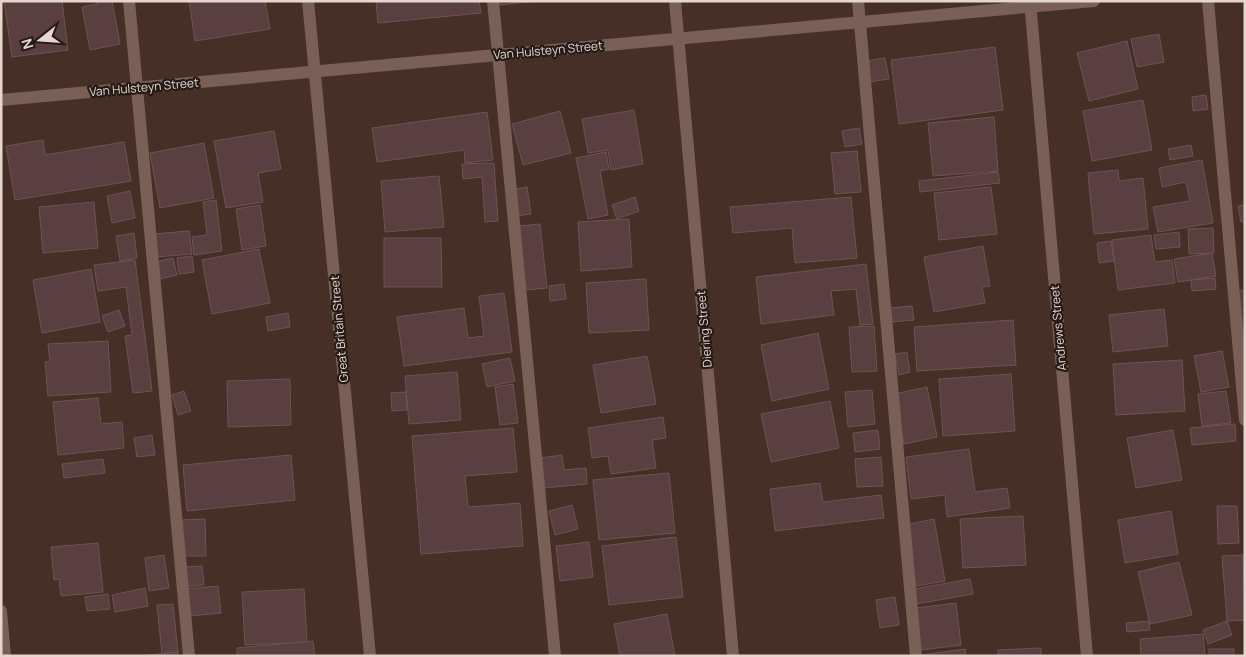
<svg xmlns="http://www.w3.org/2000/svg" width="1246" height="657" viewBox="0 0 1246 657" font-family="Manrope,sans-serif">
	<rect width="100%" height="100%" fill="#462f26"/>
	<g fill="#5a3f40" stroke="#6f5353">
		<path d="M4,1H62L68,50L12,57Z"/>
		<path d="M96,1H112L120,44L90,50L82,7L97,4Z"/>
		<path d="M189,1H265L270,29L195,41Z"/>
		<path d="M376,1H479L481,13L378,23Z"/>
		<path d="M499,1H537L500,5Z"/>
		<path d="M1159,34L1164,62L1137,67L1131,39Z"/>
		<path d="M1127,41L1138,89L1089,101L1077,53Z"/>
		<path d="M995,47L1003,110L899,124L891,60Z"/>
		<path d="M885,58L889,79L869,82L865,61Z"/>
		<path d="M1206,95L1208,109L1193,111L1192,97Z"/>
		<path d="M1143,100L1152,150L1092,161L1083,111Z"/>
		<path d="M634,110L643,164L611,170L608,150L588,153L582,119Z"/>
		<path d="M560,111L571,153L523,165L512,124Z"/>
		<path d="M487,112L493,160L465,163L464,150L377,162L372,128Z"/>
		<path d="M994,117L998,171L933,176L928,123Z"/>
		<path d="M859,128L862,144L845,147L842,131Z"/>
		<path d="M274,131L281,169L258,173L263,202L226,208L214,141Z"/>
		<path d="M43,140L45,155L124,142L131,181L15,200L6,146Z"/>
		<path d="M204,143L214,198L160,208L150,153Z"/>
		<path d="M1191,145L1193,156L1170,160L1168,149Z"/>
		<path d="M857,151L861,192L835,194L831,153Z"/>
		<path d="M606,152L609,169L600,171L608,215L588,219L576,158Z"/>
		<path d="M1202,160L1213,223L1158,232L1153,207L1190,201L1186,182L1162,187L1159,168Z"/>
		<path d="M494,163L498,221L485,222L482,177L463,179L462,164Z"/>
		<path d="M1118,170L1119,181L1143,178L1148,229L1094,234L1088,173Z"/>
		<path d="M998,172L1000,183L920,192L919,181Z"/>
		<path d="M439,176L444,227L385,232L381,181Z"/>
		<path d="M527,187L531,214L516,216L512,190Z"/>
		<path d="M991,187L997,234L939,240L934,193Z"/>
		<path d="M130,191L135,218L112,223L107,196Z"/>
		<path d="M635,197L639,211L617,219L612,205Z"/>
		<path d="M851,197L857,258L795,263L792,228L733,233L730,207Z"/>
		<path d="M216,200L222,251L194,255L192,237L207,235L203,202Z"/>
		<path d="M94,202L98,248L43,253L39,207Z"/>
		<path d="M260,205L266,246L242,250L236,209Z"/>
		<path d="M1245,205V222H1241L1238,206Z"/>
		<path d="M629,219L632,267L581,271L578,222Z"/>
		<path d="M540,224L547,288L525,290L518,226Z"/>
		<path d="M1213,228L1214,253L1189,254L1188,229Z"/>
		<path d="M189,231L192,254L156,257L153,234Z"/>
		<path d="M1179,232L1180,247L1156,249L1154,235Z"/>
		<path d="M134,233L137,258L120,261L116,236Z"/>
		<path d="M1151,235L1155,262L1172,260L1175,283L1118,290L1112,240Z"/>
		<path d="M384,238H441L442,287H384Z"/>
		<path d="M1111,241L1114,261L1099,263L1097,243Z"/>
		<path d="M983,246L990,286L982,287L985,303L934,312L924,257Z"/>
		<path d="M259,249L270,303L212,314L202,260Z"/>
		<path d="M1212,253L1216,276L1178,282L1174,259Z"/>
		<path d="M192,256L194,272L179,274L177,258Z"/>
		<path d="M173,258L177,275L160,279L155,262Z"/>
		<path d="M135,260L152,391L133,393L125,336L132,335L126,287L98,291L94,265Z"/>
		<path d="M866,264L873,324L860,325L856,289L831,291L834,315L761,324L756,277Z"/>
		<path d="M91,269L100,322L42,333L33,280Z"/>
		<path d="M1215,278L1216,289L1192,291L1191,280Z"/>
		<path d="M646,279L649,330L589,333L586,283Z"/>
		<path d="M564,284L566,299L550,301L549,286Z"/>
		<path d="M1245,290V357L1234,292Z"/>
		<path d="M504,293L512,352L404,366L397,317L464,308L468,338L484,336L479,296Z"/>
		<path d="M912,306L914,320L891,322L889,308Z"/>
		<path d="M1164,309L1168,346L1113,352L1109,315Z"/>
		<path d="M119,310L125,326L108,332L102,316Z"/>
		<path d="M288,313L290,327L268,331L266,317Z"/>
		<path d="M1013,320L1016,365L917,371L914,327Z"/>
		<path d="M874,326L877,371L852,372L849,327Z"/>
		<path d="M818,333L829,389L772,401L761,345Z"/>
		<path d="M108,341L111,392L48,396L45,362H50L48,344Z"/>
		<path d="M1222,351L1229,387L1201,392L1194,356Z"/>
		<path d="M907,352L910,372L899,375L895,354Z"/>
		<path d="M647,356L656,404L601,413L593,365Z"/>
		<path d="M510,358L515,381L487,387L482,364Z"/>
		<path d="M1182,360L1185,411L1116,415L1113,364Z"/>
		<path d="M457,372L461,420L409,424L405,376Z"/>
		<path d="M1011,374L1015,431L943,436L939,379Z"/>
		<path d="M290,379L291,425L228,427L227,381Z"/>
		<path d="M513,384L518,423L500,425L495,387Z"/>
		<path d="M927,387L937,437L904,444L894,394Z"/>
		<path d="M872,390L875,424L848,427L845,392Z"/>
		<path d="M184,391L191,411L178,415L172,395Z"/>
		<path d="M1226,391L1231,423L1202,426L1198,394Z"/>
		<path d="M406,392L407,410L392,411L391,393Z"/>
		<path d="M98,398L101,424L122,422L124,448L58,455L53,402Z"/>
		<path d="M830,401L839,448L771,462L761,414Z"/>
		<path d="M663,417L666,438L652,440L656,468L611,474L608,456L592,458L588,428Z"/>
		<path d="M1235,424L1236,441L1192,445L1190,428Z"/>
		<path d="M513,428L517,472L465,476L468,507L520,503L523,546L421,554L412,436Z"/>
		<path d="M878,430L880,449L855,452L853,433Z"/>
		<path d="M1173,430L1182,480L1136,488L1127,438Z"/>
		<path d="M152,435L155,455L137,457L134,438Z"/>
		<path d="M969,449L975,492L1007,488L1010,508L947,517L945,495L911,499L906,457Z"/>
		<path d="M291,455L295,500L187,511L183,465Z"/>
		<path d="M562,455L564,470L586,468L587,484L543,488L540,458Z"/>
		<path d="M881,457L883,486L857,487L855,459Z"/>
		<path d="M103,459L105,473L64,478L62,464Z"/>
		<path d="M669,473L675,533L599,540L593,480Z"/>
		<path d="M820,483L823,502L881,495L884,518L775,531L770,489Z"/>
		<path d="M572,505L578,529L555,535L549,511Z"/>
		<path d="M1217,506H1237L1239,543L1218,544Z"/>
		<path d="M1171,511L1178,554L1125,563L1118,520Z"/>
		<path d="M1023,516L1026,565L963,568L960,519Z"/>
		<path d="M205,519L206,556H182L181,520Z"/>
		<path d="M934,519L945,581L916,586L904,525Z"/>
		<path d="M676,537L683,597L609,605L602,546Z"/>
		<path d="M589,542L593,577L560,581L556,546Z"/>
		<path d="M98,543L103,592L61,596L59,579L54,580L51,547Z"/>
		<path d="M164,555L169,588L149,591L145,558Z"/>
		<path d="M1243,555L1245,620L1227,621L1222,556Z"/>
		<path d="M1179,562L1192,615L1150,624L1138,572Z"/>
		<path d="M202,566L204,585L187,587L185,567Z"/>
		<path d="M970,579L973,594L916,604L914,589Z"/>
		<path d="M218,586L221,613L190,616L187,589Z"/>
		<path d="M145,588L148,606L115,612L112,595Z"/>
		<path d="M304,589L307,642L245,645L242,592Z"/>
		<path d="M108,594L110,609L87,611L85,597Z"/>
		<path d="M895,597L899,625L880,628L876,600Z"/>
		<path d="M956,603L961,645L921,650L916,608Z"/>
		<path d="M173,604L178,652L162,654L157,605Z"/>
		<path d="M667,614L675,656H620L614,624Z"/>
		<path d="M1149,621L1150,630L1127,632L1126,623Z"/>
		<path d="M1227,621L1232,635L1208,644L1203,630Z"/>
		<path d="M1203,634L1205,656H1141L1140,639Z"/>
		<path d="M313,641L315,656H237V648Z"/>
		<path d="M1041,648V656H998V650Z"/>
		<path d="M965,649L966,656H920V655Z"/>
		<rect x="1209" y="649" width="25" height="7"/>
		<path d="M178,652V656H139Z"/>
	</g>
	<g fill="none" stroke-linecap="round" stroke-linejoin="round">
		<g stroke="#795f56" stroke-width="12">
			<path d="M129,1L189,656"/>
			<path d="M493,1L555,656"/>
			<path d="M858,1L916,656"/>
			<path d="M1208,1L1245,420"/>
		</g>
		<g stroke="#795f56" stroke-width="12">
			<path d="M308,1L370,656"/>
			<path d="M675,1L733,656"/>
			<path d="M1030,1L1087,656"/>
			<path d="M1,100L1094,1"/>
			<path d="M1,611L5,656"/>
		</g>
	</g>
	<g text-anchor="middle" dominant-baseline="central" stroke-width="4.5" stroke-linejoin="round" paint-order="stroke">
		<g font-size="12" fill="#e6d6d0" stroke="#251a16">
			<text transform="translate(548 50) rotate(-5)">Van Hulsteyn Street</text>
			<text transform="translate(144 87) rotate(-5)">Van Hulsteyn Street</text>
			<text transform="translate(1058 328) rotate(-95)">Andrews Street</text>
			<text transform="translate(339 329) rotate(-95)">Great Britain Street</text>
			<text transform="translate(704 329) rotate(-95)">Diering Street</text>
		</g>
	</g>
	<rect width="1246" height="657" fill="none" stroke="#e6d6d0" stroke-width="5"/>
	<g transform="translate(40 40) rotate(253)" stroke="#251a16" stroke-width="4" paint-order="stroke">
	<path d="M0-4L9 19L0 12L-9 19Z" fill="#e6d6d0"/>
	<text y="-8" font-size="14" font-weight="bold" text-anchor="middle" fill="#e6d6d0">N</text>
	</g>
</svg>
